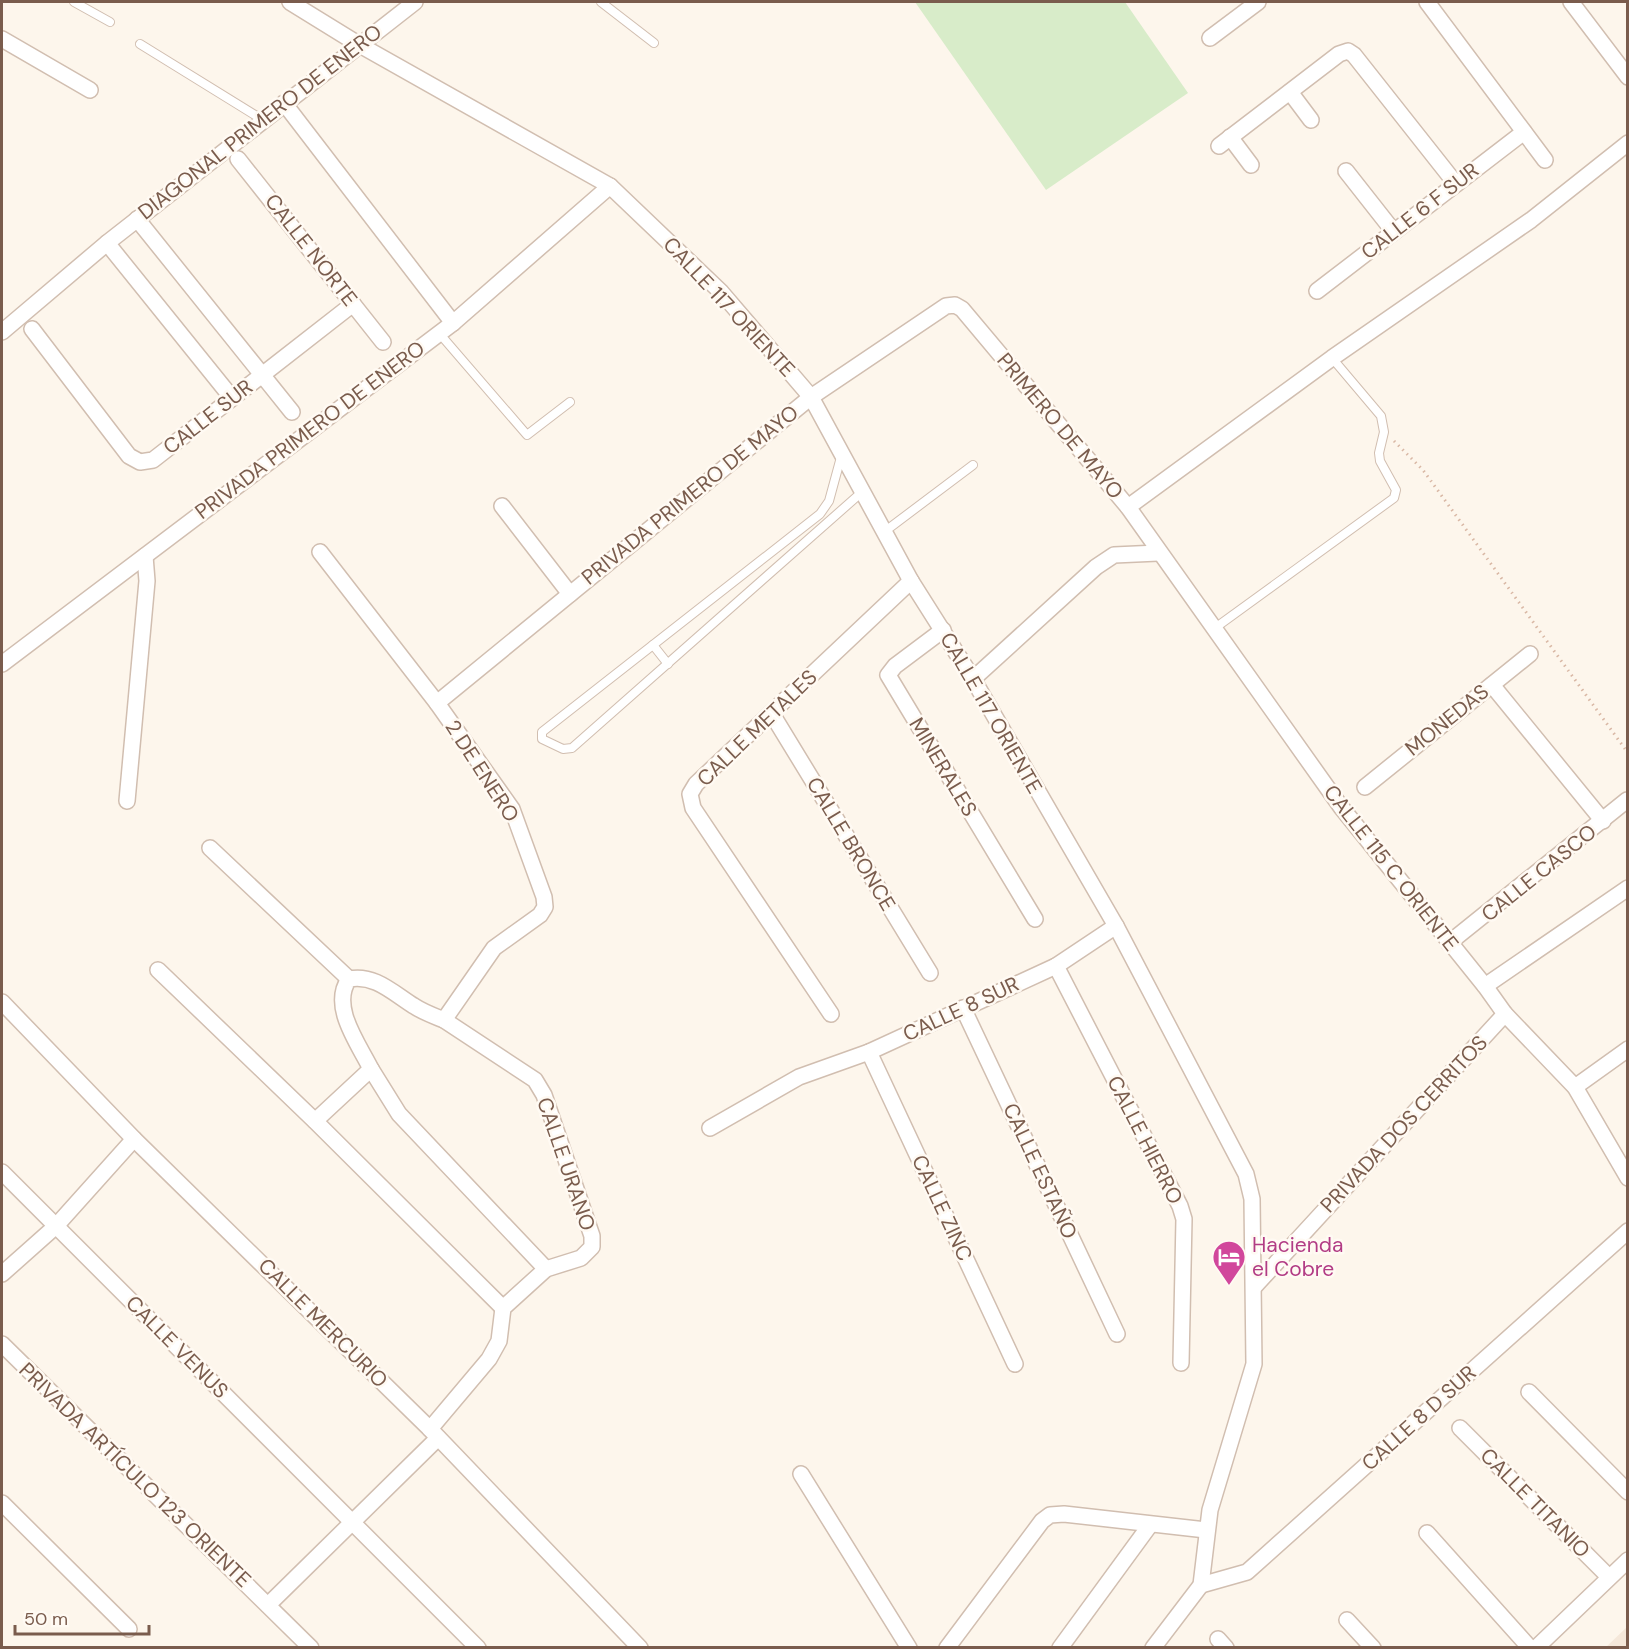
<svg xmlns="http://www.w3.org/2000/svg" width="1629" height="1649" viewBox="0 0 1629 1649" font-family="'DM Sans',sans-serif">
	<rect width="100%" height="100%" fill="#fdf6ec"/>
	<path fill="#f5e8da" d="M1627,1627V1647H1605H1606Z"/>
	<path fill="#d8ecc9" d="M915,2H1125L1188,93L1046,190Z"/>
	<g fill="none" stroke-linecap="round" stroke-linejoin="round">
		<defs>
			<g id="lane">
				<path d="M74,2L110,22"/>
				<path d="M601,2L654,43"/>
				<path d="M140,44L263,120"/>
				<path d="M439,333L527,435L570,402"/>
				<path d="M841,457L829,501L820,514L542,732V739L563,749L572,748L862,492"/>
				<path d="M884,532L973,465"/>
				<path d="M1215,628L1394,498L1396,490L1380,461L1379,453L1384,432L1381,416L1332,358"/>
				<path d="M653,645L668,664"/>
			</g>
			<g id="street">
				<path d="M290,2L358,44L610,186L721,292L811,397L911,581L973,679L1116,926L1246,1174L1252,1199L1254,1364L1210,1510L1201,1585L1153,1648"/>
				<path d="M1427,2L1545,160"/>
				<path d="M1571,2L1628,77"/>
				<path d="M1210,38L1258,2"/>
				<path d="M2,39L90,90"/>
				<path d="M1290,92L1311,120"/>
				<path d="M284,103L453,323"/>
				<path d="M1230,137L1251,165"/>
				<path d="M1219,146L1339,54L1348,51L1354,55L1456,184"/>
				<path d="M238,159L383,342"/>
				<path d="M1346,171L1394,232"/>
				<path d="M137,219L292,412"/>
				<path d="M107,243L232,398"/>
				<path d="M1317,291L1524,132"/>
				<path d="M32,329L129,456L140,462L153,460L353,304"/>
				<path d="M2,332L107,243L415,2"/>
				<path d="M502,506L570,594"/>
				<path d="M1128,507L1332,358L1531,220L1628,143"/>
				<path d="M943,630L895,666L888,675L1035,919"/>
				<path d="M2,664L453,323L610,186"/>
				<path d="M973,679L1096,567L1114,555L1158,553"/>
				<path d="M1492,685L1603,821"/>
				<path d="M437,703L811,397L946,306L955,305L962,309L1128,507L1341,807L1485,986L1505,1014L1575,1087L1628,1178"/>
				<path d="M772,714L930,973"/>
				<path d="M1365,787L1530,654"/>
				<path d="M127,801L147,581L145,556"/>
				<path d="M210,848L349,979"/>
				<path d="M1449,943L1627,800"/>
				<path d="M1056,966L1180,1206L1184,1219L1181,1363"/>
				<path d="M158,970L315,1121L503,1308"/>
				<path d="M1485,986L1628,888"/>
				<path d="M2,1002L134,1139L430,1429L640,1648"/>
				<path d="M963,1008L1117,1334"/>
				<path d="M831,1014L693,808L690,794L696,784L911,581"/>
				<path d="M869,1052L1015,1364"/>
				<path d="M371,1069L399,1114L546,1269"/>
				<path d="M1575,1087L1628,1049"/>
				<path d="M315,1121L371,1069C358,1043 330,1006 349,979C375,974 393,993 414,1006C423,1012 434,1016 444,1020L494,948L540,915L545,907L544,897L512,809L437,703L320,552"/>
				<path d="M710,1128L799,1077L869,1052L1056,966L1116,926"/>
				<path d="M2,1172L478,1648"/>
				<path d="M2,1274L56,1226L134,1139"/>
				<path d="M1255,1286L1505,1014"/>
				<path d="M2,1344L311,1648"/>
				<path d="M1529,1392L1628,1492"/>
				<path d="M1460,1428L1609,1577"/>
				<path d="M430,1429L489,1359L499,1341L503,1308L546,1269L581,1258L592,1247V1236L544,1095L535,1080L444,1020"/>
				<path d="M801,1474L909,1648"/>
				<path d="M2,1503L129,1629"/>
				<path d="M1427,1533L1530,1648"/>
				<path d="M1201,1585L1247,1572L1628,1231"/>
				<path d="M268,1605L438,1438"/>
				<path d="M1347,1620L1373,1648"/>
				<path d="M1218,1639L1226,1648"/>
				<path d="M947,1648L1042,1521L1050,1515L1064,1514L1206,1530"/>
				<path d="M1060,1648L1150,1525"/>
				<path d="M1536,1648L1628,1560"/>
			</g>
		</defs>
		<use href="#lane" stroke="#d1beb0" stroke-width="10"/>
		<use href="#street" stroke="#d1beb0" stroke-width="18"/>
		<path stroke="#d9b8a5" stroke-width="3" stroke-dasharray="1.5 4.5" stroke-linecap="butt" d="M1394,441L1423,470L1628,753"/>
		<use href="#lane" stroke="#fff" stroke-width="8"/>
		<use href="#street" stroke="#fff" stroke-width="15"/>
	</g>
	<defs>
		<symbol id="hotel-pin" viewBox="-11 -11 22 30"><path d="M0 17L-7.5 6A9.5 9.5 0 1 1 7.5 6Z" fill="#d1479c" stroke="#fffaf3"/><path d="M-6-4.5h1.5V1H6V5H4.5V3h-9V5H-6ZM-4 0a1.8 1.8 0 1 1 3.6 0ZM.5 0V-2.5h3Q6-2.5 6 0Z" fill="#fff"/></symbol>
	</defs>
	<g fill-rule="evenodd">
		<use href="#hotel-pin" x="1210" y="1238" width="38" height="52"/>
	</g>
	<g text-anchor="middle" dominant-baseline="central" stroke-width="5" stroke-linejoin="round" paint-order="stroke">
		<g font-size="21" fill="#7a5c4d" stroke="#fffaf3">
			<text transform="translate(260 122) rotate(-38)">DIAGONAL PRIMERO DE ENERO</text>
			<text transform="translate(1420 211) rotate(-38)">CALLE 6 F SUR</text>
			<text transform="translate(311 250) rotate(52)">CALLE NORTE</text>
			<text transform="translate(729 307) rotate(47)">CALLE 117 ORIENTE</text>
			<text transform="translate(208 417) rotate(-38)">CALLE SUR</text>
			<text transform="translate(1060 426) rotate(50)">PRIMERO DE MAYO</text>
			<text transform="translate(310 430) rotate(-37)">PRIVADA PRIMERO DE ENERO</text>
			<text transform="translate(690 495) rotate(-39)">PRIVADA PRIMERO DE MAYO</text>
			<text transform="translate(991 713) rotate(60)">CALLE 117 ORIENTE</text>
			<text transform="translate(1447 720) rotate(-39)">MONEDAS</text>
			<text transform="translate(757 728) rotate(-44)">CALLE METALES</text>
			<text transform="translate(943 767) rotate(59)">MINERALES</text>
			<text transform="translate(482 771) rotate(57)">2 DE ENERO</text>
			<text transform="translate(851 844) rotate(59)">CALLE BRONCE</text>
			<text transform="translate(1391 868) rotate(52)">CALLE 115 C ORIENTE</text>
			<text transform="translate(1539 873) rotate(-39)">CALLE CASCO</text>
			<text transform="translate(961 1009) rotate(-25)">CALLE 8 SUR</text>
			<text transform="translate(1404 1124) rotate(-47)">PRIVADA DOS CERRITOS</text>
			<text transform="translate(1145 1140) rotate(63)">CALLE HIERRO</text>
			<text transform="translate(566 1164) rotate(71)">CALLE URANO</text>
			<text transform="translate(1040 1171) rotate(65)">CALLE ESTAÑO</text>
			<text transform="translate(942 1208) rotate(65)">CALLE ZINC</text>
			<text transform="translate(323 1323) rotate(45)">CALLE MERCURIO</text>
			<text transform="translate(177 1347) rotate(45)">CALLE VENUS</text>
			<text transform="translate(1419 1418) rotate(-42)">CALLE 8 D SUR</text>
			<text transform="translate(135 1475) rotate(44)">PRIVADA ARTÍCULO 123 ORIENTE</text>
			<text transform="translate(1535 1503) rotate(45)">CALLE TITANIO</text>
		</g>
		<g font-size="21" fill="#b23c85" stroke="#fffaf3" text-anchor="start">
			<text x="1252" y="1245">Hacienda<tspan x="1252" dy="24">el Cobre</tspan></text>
		</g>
	</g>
	<rect width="1629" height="1649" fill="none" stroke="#7a5c4d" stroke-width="6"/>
	<path d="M15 1625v9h134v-9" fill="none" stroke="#7a5c4d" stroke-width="3"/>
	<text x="24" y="1625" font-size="18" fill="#7a5c4d" stroke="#fffaf3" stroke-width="4.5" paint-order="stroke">50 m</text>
</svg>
